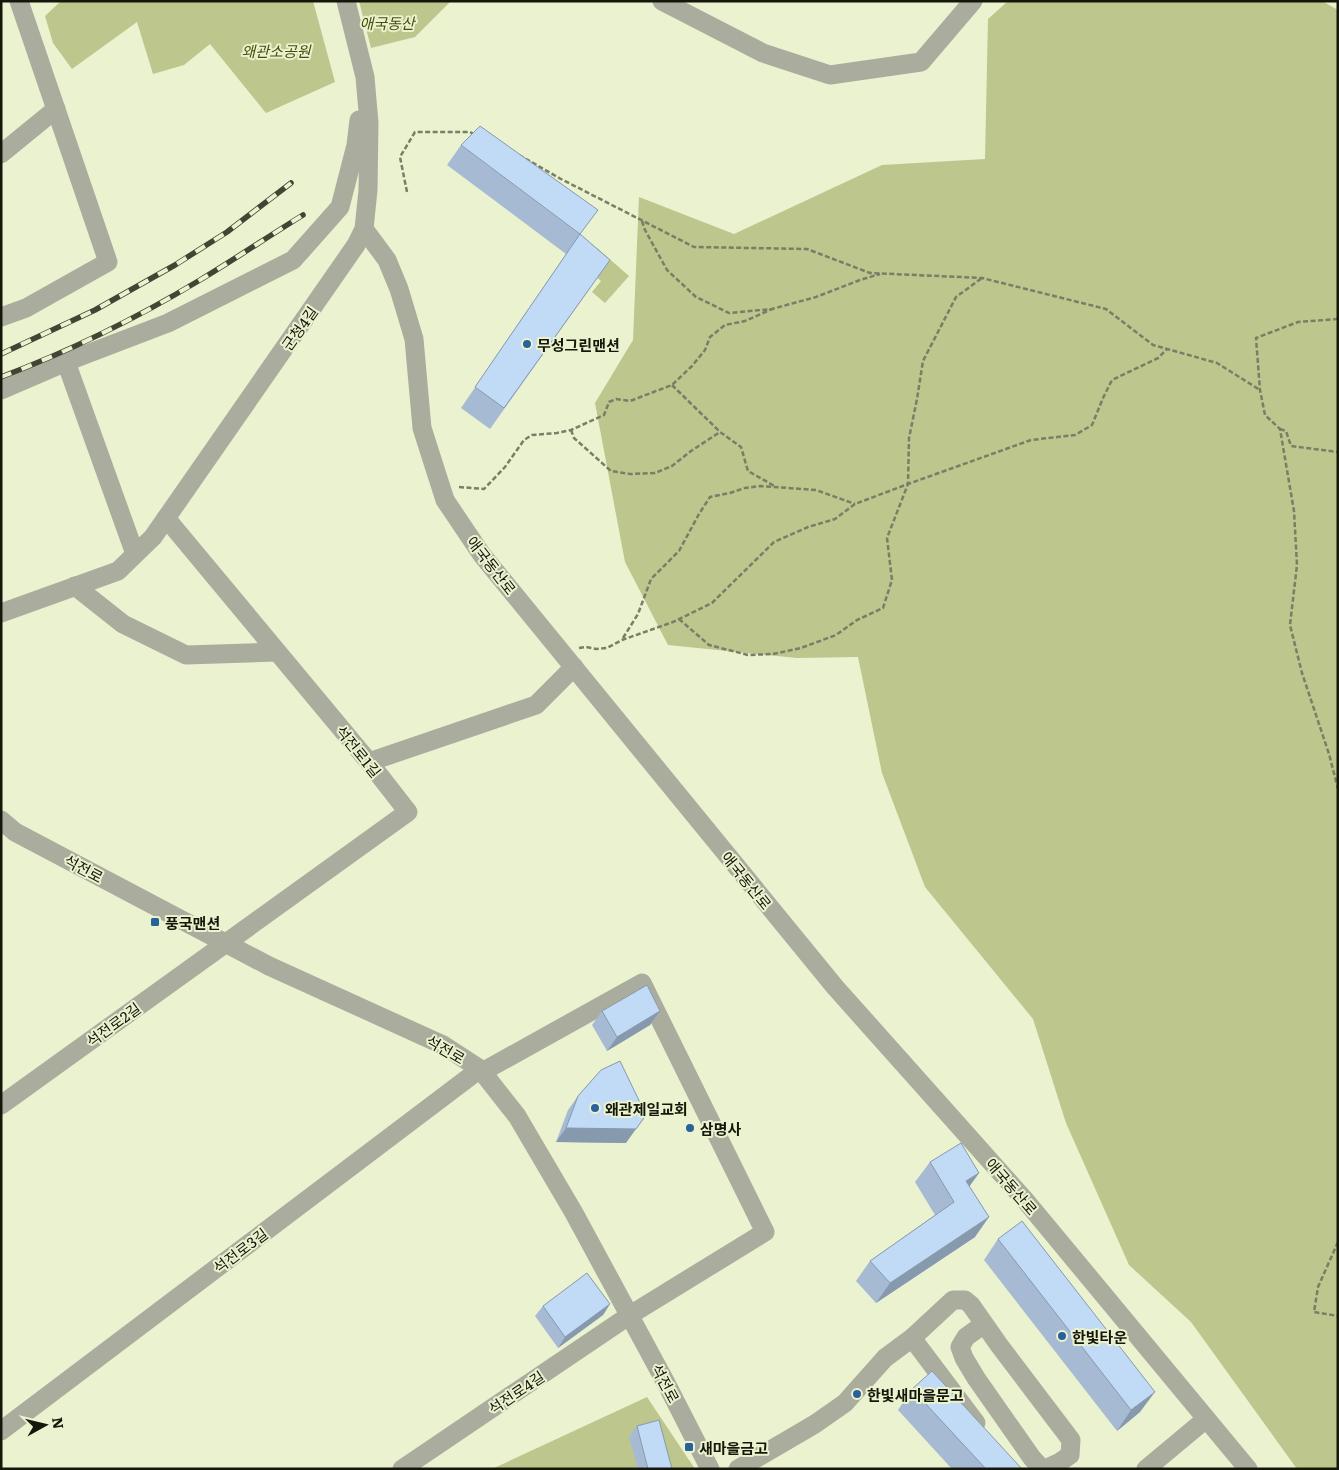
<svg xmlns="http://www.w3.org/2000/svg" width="1339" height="1470" viewBox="0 0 1339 1470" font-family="Literata,'Noto Sans KR',serif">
	<rect width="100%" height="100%" fill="#ebf2cf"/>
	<g fill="#bdc68c">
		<path d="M61,1H313L335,82L266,113L210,44L184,65L153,74L137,22L72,69L53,43L45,16Z"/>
		<path d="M359,1H451L415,37L371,48Z"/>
		<path d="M1008,1H1322L1338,10V1469H1297L1191,1322L1129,1265L1066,1123L1033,1019L925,887L882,773L858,657L797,658L668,645L625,562L595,403L633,340L639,197L734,234L882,165L985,159L988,19Z"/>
		<path d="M597,248L629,276L605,303L592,292L601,281L582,264Z"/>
		<path d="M647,1397L695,1469H492Z"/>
	</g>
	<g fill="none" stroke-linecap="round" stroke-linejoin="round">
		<g stroke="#797e66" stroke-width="2.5" stroke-dasharray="5 2.5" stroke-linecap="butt">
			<path d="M519,155L561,179L694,247L807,249L870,273L982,278L1106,309L1153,345L1217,363L1260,390"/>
			<path d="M407,192L400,157L415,132H470L474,134"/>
			<path d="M642,221L645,230L667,270L696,297L729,313L772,309L816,297L860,280L880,274"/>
			<path d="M1338,319L1298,322L1256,338L1260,390L1265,415L1280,429L1294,511L1297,565L1290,625L1302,673L1329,754L1338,789"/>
			<path d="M672,385L720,432L741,447L748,471L776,487"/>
			<path d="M1280,429L1286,431L1291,446L1338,452"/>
			<path d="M571,430L574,438L611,471L630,474L655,473L672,466L691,451L720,432"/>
			<path d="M459,487L484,489L505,467L524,440L532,435L557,433L571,430L604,415L609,402L616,399L630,401L672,385L692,366L705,350L710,337L725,325L745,321L772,309"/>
			<path d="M679,619L709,645L748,655L773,654L801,648L836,635L857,620L883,608L892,580L887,538L908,484L909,438L917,399L923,361L956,297L982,278"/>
			<path d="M623,638L638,614L651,579L679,551L699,514L710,497L730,493L745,488L760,486L816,490L855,504"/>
			<path d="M579,648L586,647L596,649L607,648L622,640L673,622L712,603L774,542L808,527L835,519L855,504L908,484L1031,440L1075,435L1092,425L1103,398L1112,380L1158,358L1167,349"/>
			<path d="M1338,1242L1318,1287L1314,1312L1338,1316"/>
		</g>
		<g stroke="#aaad9e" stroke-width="19">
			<path d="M662,1L763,53L830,75L921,62L973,1"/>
			<path d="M1,154L56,109"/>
			<path d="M364,229L387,260L399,289L414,339L422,428L445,500L482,555L835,987L1025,1200L1248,1469"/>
			<path d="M1,317L26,308L108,262L19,1"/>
			<path d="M66,362L135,554"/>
			<path d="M1,390L66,362L168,323L293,260L340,207L356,145L359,120"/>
			<path d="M75,586L123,624L186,655L276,652"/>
			<path d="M1,613L118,571L153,537L356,245L364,229L368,190L369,123L365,77L346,1"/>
			<path d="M369,762L536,705L574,667"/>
			<path d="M1,820L15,832L269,966L443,1045L480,1069L517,1116L574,1213L666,1383L710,1469"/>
			<path d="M1,1105L408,812L369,762L166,518"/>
			<path d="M984,1324L966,1337L960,1347L964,1358L976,1378L1032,1458L1042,1469"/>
			<path d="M912,1338L953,1300H965L971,1305L999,1345L1071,1440L1070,1455L1060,1462L1045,1469"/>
			<path d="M1,1431L480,1069"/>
			<path d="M402,1469L630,1315L765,1232L642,983L482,1072"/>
			<path d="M738,1469L815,1424L845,1403L885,1358L912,1338L976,1423"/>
			<path d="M1146,1469L1206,1419"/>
		</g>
		<defs>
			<g id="rail">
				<path d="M1,354L95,310L175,265L227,232L291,183"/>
				<path d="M1,377C70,351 137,318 200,280C235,259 269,236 303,215"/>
			</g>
		</defs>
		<use href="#rail" stroke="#424533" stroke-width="5.5"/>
		<use href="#rail" stroke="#ebf2cf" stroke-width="4" stroke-dasharray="11" stroke-linecap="butt"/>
	</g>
	<g fill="#a6bbd3">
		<path d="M461,145L580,234L610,260L490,429L461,408L566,254L447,165Z"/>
		<path d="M602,1011H660L650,1025L607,1051L592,1025Z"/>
		<path d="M578,1096L626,1143L556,1142L568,1110Z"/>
		<path d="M930,1162L979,1173L969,1186L975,1237L876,1303L856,1281L870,1261L935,1215L915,1182Z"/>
		<path d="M998,1239L1140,1412L1117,1431L984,1260Z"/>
		<path d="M610,1304L603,1315L558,1348L535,1316L543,1306Z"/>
		<path d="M912,1389L1022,1469H952L898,1410Z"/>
		<path d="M637,1426L672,1469H638L629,1437Z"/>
	</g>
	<g fill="#8799ac">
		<path d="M660,1011L650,1025L607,1051L617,1037Z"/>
		<path d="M646,1115L626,1143L556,1142L566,1128Z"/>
		<path d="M979,1173L964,1194L966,1181Z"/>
		<path d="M989,1217L975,1237L876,1303L890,1283Z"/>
		<path d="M610,1304L603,1315L558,1348L565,1337Z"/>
		<path d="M1155,1392L1140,1412L1117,1431L1131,1410Z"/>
	</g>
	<g fill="#c1daf5" stroke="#8799ac">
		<path d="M480,126L598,210L580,234L461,145Z"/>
		<path d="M580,234L610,260L504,408L475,387Z"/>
		<path d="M647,985L660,1011L617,1037L602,1011Z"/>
		<path d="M620,1061L646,1115L636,1129L566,1128L578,1096L601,1070Z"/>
		<path d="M961,1143L979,1173L966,1181L989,1217L890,1283L870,1261L954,1202L930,1162Z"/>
		<path d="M1022,1221L1155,1392L1131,1410L998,1239Z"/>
		<path d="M587,1273L610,1304L565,1337L543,1306Z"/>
		<path d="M932,1371L1022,1469H986L912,1389Z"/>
		<path d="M659,1420L672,1469H648L637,1426Z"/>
	</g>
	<g fill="#296199" stroke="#ebf2cf" stroke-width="2">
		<circle cx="527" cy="344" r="5"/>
		<rect x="150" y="917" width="10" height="10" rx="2.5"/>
		<circle cx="595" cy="1108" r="5"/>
		<circle cx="690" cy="1128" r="5"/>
		<circle cx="1062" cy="1336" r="5"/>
		<circle cx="857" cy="1394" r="5"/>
		<rect x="684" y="1442" width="10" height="10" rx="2.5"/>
	</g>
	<g text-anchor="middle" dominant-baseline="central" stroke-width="4" stroke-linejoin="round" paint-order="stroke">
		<g font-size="15" font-style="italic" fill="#484f09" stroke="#ebf2cf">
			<text x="387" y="22">애국동산</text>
			<text x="276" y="50">왜관소공원</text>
		</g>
		<g font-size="15" fill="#15170a" stroke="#ebf2cf">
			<text transform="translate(299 328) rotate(-55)">군청4길</text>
			<text transform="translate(492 565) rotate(52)">애국동산로</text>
			<text transform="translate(359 751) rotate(51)">석전로1길</text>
			<text transform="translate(84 868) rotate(28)">석전로</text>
			<text transform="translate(747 880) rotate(51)">애국동산로</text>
			<text transform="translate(113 1024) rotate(-36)">석전로2길</text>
			<text transform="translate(446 1049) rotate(30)">석전로</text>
			<text transform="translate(1012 1186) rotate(49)">애국동산로</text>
			<text transform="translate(240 1250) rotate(-37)">석전로3길</text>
			<text transform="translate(666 1383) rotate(62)">석전로</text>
			<text transform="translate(516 1392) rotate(-34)">석전로4길</text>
		</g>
		<g font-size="15" font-weight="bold" fill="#15170a" stroke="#ebf2cf" text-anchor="start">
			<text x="537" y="344">무성그린맨션</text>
			<text x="165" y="922">풍국맨션</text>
			<text x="605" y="1108">왜관제일교회</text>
			<text x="700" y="1128">삼명사</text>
			<text x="1072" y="1336">한빛타운</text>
			<text x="867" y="1394">한빛새마을문고</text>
			<text x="699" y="1447">새마을금고</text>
		</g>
	</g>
	<rect width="1339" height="1470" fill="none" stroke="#15170a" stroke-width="5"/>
	<g transform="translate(45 1425) rotate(82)" stroke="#ebf2cf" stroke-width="4" paint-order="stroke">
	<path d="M0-4L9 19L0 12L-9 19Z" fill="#15170a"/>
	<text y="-8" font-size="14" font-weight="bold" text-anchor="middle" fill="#15170a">N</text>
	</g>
</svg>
